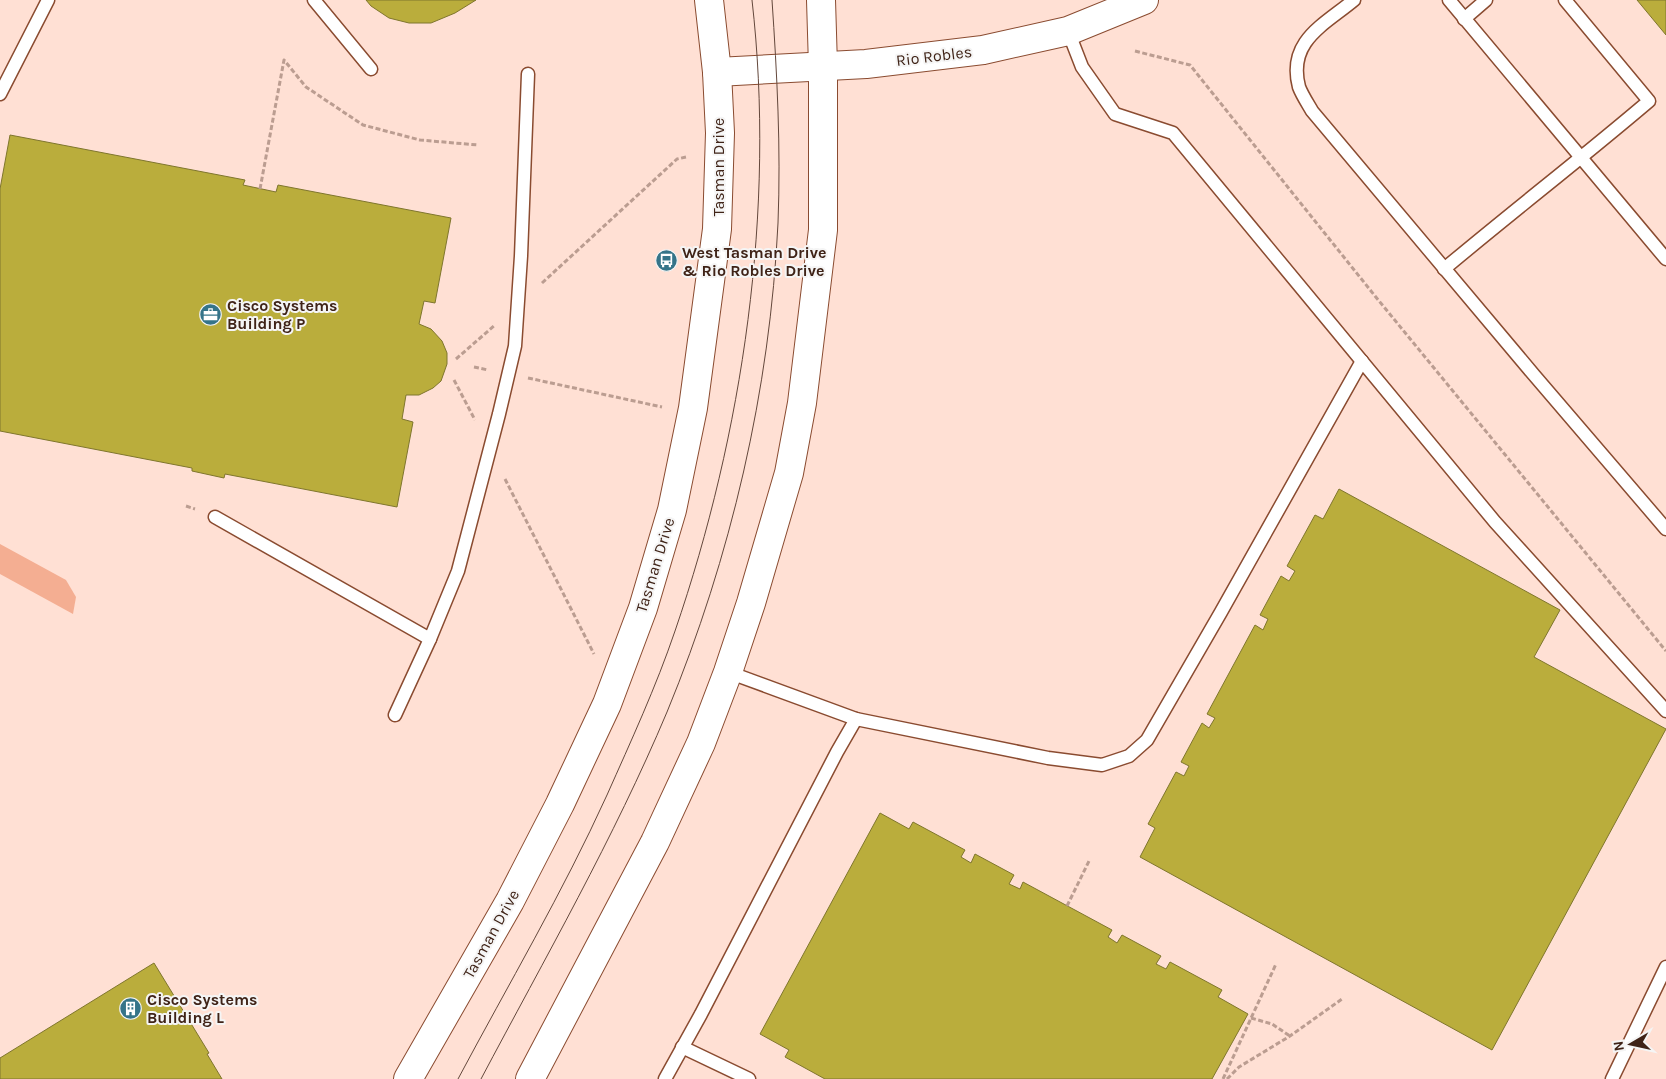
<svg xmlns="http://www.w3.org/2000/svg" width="1666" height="1079" viewBox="0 0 1666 1079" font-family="Karla,sans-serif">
	<rect width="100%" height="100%" fill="#ffe0d4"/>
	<path fill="#f4ae92" d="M0,544L66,580L76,597L73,614L0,574Z"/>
	<g fill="#baad3c" stroke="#7f762d">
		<path d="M366,0H476L455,13L431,23H409L389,18L371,6Z"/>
		<path d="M1637,0H1666V35Z"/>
		<path d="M10,135L245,180L243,185L276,192L278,185L451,218L435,303L424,301L419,324L431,329L442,341L447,353V364L441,381L433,388L419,395H406L402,419L413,422L397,507L225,474L224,478L192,471V468L0,431V189Z"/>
		<path d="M1339,489L1560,610L1534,657L1666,729L1492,1050L1140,857L1155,828L1148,824L1176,772L1184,776L1189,766L1181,762L1202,723L1209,728L1215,718L1207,714L1255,625L1263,630L1268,619L1260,615L1281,576L1289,581L1295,571L1287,566L1315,515L1323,519Z"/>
		<path d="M880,813L909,829L913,822L965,850L961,857L971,863L975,854L1014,875L1009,884L1020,889L1023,882L1112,930L1108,937L1117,943L1122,935L1161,956L1156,964L1166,969L1170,962L1222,990L1218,997L1248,1014L1212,1079H825L785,1057L789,1050L760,1034Z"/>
		<path d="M154,963L209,1053L207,1054L222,1079H0V1058Z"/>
	</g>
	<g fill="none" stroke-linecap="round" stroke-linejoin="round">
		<defs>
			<g id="lane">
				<path d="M314,0L371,69"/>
				<path d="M1354,0C1324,25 1287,41 1299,87C1302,95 1308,104 1312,111L1534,375L1666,529"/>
				<path d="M1449,0L1666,259"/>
				<path d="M1464,19L1486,0"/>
				<path d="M1068,31L1082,67L1115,114L1173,133L1495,522L1666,711"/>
				<path d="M0,94L48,0"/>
				<path d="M1444,269C1512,212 1582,158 1649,101L1565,0"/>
				<path d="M215,517L430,639"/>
				<path d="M728,672L856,719L1048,758L1102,765L1129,756L1147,740L1221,612L1362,361"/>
				<path d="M395,715L430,639L458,571L499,414L515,346L521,256L528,74"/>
				<path d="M682,1047L749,1079"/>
				<path d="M665,1079L701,1014L837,752L856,719"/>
				<path d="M1612,1079L1666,967"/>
			</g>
			<path id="secondary" d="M717,72L866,64L983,50L1068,31L1144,0"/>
			<g id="primary">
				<path d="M408,1079L510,901L560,804L607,704L643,608L672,510L693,408L717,229L720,133L717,72L709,0"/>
				<path d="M530,1079L655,842L701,743L728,672L751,603L789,473L802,403L823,230V66L821,0"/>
			</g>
		</defs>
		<use href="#lane" stroke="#8a4b30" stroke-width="15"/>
		<use href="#secondary" stroke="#8a4b30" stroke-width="30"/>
		<use href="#primary" stroke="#8a4b30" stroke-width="30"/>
		<g stroke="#bb9d91" stroke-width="3" stroke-dasharray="5 2.5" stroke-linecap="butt">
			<path d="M1135,51L1190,65L1375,296L1666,651"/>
			<path d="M260,189L284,60L306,87L363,125L420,140L478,145"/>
			<path d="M542,283L677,159L686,157"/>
			<path d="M456,359L495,325"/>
			<path d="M474,367L488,370"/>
			<path d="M528,378L662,407"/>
			<path d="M454,380L475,420"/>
			<path d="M505,479L594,654"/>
			<path d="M186,506L195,509"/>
			<path d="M1067,906L1089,861"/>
			<path d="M1251,1018L1272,1024L1290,1036"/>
			<path d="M1223,1079L1276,964"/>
			<path d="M1227,1079L1239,1067L1290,1036L1342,999"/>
		</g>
		<use href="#lane" stroke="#fff" stroke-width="12"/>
		<use href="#secondary" stroke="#fff" stroke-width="28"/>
		<use href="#primary" stroke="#fff" stroke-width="28"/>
		<g stroke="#63473b" stroke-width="1">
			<path d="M458,1079C508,985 563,892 607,795C631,741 656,687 675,631C743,433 776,209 752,0"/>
			<path d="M481,1079C545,958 614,838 667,712C731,557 770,390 778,223C781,148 777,74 772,0"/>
		</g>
	</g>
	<defs>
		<symbol id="bus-disc" viewBox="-11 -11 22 22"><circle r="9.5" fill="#357489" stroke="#f5f5f5"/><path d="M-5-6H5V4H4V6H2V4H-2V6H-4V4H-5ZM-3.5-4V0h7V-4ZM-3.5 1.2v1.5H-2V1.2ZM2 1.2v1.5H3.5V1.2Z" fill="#fff"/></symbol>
		<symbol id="office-disc" viewBox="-11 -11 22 22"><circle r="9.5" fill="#357489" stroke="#f5f5f5"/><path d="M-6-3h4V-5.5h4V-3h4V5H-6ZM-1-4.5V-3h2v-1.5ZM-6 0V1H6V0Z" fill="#fff"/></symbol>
		<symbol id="building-disc" viewBox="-11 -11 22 22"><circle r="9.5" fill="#357489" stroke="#f5f5f5"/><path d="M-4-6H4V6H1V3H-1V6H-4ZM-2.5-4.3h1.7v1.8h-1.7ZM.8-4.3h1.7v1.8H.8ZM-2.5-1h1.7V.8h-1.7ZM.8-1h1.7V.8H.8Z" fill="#fff"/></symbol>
	</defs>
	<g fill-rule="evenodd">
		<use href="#bus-disc" x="654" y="248" width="25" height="25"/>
		<use href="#office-disc" x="198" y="302" width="25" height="25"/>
		<use href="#building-disc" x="118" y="996" width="25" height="25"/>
	</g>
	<g text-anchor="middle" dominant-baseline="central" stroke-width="4" stroke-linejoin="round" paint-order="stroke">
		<g font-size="16" fill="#3f2317" stroke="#f5f5f5">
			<text transform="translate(934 56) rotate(-7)">Rio Robles</text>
			<text transform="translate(718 167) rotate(-90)">Tasman Drive</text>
			<text transform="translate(655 565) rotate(-73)">Tasman Drive</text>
			<text transform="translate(491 934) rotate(-61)">Tasman Drive</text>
		</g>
		<g font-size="16" font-weight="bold" fill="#3f2317" stroke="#f5f5f5" text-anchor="start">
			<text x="682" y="252">West Tasman Drive<tspan x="682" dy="18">&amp; Rio Robles Drive</tspan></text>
			<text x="227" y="305">Cisco Systems<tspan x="227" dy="18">Building P</tspan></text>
			<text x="147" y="999">Cisco Systems<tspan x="147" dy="18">Building L</tspan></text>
		</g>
	</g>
	<g transform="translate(1631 1044) rotate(261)" stroke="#f5f5f5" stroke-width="4" paint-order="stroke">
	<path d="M0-4L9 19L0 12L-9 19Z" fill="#3f2317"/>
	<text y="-8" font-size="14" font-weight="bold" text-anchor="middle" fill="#3f2317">N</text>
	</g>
</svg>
